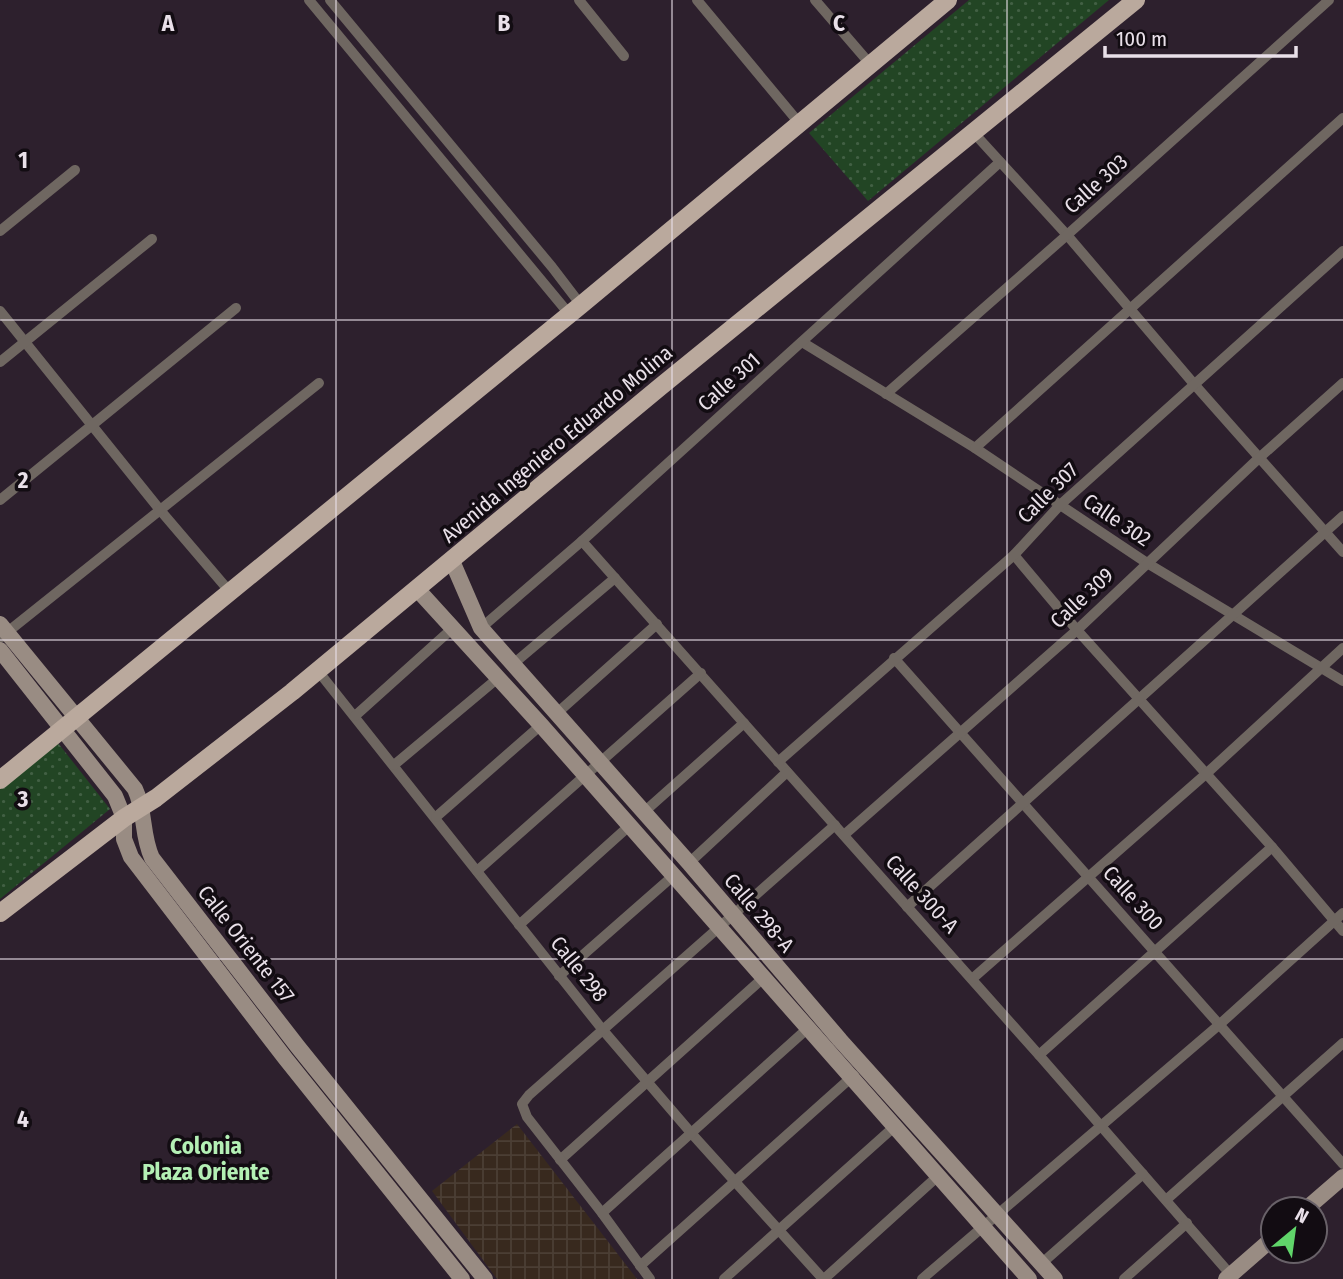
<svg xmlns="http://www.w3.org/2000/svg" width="1343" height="1279" viewBox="0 0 1343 1279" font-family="'Fira Sans Condensed',sans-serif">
	<defs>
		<pattern id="industrial-grid" width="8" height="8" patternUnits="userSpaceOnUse" patternTransform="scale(1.75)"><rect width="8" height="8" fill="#38291e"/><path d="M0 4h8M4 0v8" fill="none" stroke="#4b3e34"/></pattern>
		<pattern id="green-dots" width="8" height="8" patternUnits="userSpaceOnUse" patternTransform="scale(1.75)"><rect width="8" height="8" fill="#224524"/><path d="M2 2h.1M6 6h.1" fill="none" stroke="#426044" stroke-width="1.8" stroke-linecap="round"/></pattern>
	</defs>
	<rect width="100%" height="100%" fill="#2d202d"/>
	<path fill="url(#industrial-grid)" d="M517,1124L637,1279H497L432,1191Z"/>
	<g fill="url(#green-dots)">
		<path d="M969,0H1109L868,201L809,133Z"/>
		<path d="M58,743L110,809L0,899V789Z"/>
	</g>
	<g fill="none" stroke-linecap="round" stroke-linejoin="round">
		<g stroke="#6f6761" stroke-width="10">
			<path d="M309,0L570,315"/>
			<path d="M330,0L552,267L581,305"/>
			<path d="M579,0L624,56"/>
			<path d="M697,0L800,124"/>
			<path d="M815,0L871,65"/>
			<path d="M973,132L1067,235L1194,384L1343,552"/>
			<path d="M0,231L75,170"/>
			<path d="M0,311L160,510L230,592"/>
			<path d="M802,342L975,448L1147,563L1343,681"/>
			<path d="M0,362L152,239"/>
			<path d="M886,394L1067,235L1329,0"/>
			<path d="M975,448L1343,118"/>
			<path d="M0,500L236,308"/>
			<path d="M582,541L1039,1055L1231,1275"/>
			<path d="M1014,555L1077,630L1272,847L1343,931"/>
			<path d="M481,628L582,541L1000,162"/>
			<path d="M0,638L319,383"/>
			<path d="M894,658L1343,1164"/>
			<path d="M512,665L615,578"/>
			<path d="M318,671L602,1029L692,1134L823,1279"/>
			<path d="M556,714L657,624"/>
			<path d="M355,716L454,627"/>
			<path d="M778,762L1014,555L1060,505L1343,251"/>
			<path d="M394,765L498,678"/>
			<path d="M644,812L744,723"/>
			<path d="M436,817L541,725"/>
			<path d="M844,835L1077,630L1259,458L1343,383"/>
			<path d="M689,863L787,772"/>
			<path d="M477,871L701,673"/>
			<path d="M907,907L1343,516"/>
			<path d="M519,925L628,827"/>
			<path d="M559,976L673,876"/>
			<path d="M972,979L1207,773L1343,648"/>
			<path d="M1039,1055L1272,847"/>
			<path d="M560,1160L762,979"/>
			<path d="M1166,1200L1343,1043"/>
			<path d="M602,1213L807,1029"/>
			<path d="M1041,1264L1143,1174"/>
			<path d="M640,1266L854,1075"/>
			<path d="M650,1279L602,1213L527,1117L522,1104L529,1095L835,825"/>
			<path d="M724,1279L894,1127"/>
			<path d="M824,1279L938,1176"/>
			<path d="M922,1279L1220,1024L1343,913"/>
			<path d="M1124,1279L1187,1223"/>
		</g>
		<g stroke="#998c83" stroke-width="16">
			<path d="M452,561L481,628L689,863L840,1040L1055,1279"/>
			<path d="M417,589L541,725L1029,1279"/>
			<path d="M0,624L135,789C146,812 141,834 152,858L298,1047L485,1279"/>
			<path d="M0,650L115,796L124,818V839L131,857L285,1058L462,1279"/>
			<path d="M1306,1209L1343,1177"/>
			<path d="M1226,1279L1273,1238"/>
		</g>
		<g stroke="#baa99d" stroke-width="18">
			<path d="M0,780L581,305L948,0"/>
			<path d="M0,913L124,818L156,798L292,692L660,387L1136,0"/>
		</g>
	</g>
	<path fill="none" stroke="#e9e0e9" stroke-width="2" stroke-opacity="0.55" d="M336,0V1279M672,0V1279M1007,0V1279M0,320H1343M0,640H1343M0,959H1343"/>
	<g text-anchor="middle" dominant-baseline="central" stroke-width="7" stroke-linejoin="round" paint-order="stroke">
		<g font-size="21" fill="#e9e0e9" stroke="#120c12">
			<text transform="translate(1096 184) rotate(-42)">Calle 303</text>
			<text transform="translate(729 382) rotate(-42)">Calle 301</text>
			<text transform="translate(557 444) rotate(-40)">Avenida Ingeniero Eduardo Molina</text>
			<text transform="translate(1048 493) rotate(-45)">Calle 307</text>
			<text transform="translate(1117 520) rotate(34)">Calle 302</text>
			<text transform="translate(1082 598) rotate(-43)">Calle 309</text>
			<text transform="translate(922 894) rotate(48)">Calle 300-A</text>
			<text transform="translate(1133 898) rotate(48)">Calle 300</text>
			<text transform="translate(759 913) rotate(50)">Calle 298-A</text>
			<text transform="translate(246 944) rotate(52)">Calle Oriente 157</text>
			<text transform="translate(579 969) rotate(51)">Calle 298</text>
		</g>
		<g font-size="23" font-weight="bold" fill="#b4f0b5" stroke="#120c12">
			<text x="206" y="1146">Colonia<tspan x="206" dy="26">Plaza Oriente</tspan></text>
		</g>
	</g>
	<g font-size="23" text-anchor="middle" font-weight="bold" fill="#e9e0e9" stroke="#120c12" stroke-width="7" stroke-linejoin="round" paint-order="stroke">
		<text x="168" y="31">A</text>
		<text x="504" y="31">B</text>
		<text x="839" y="31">C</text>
		<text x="23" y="168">1</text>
		<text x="23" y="488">2</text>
		<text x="23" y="807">3</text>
		<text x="23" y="1127">4</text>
	</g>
	<g transform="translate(1294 1230) rotate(29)"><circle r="33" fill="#120c12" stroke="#686168" stroke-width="2"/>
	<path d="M0-5L12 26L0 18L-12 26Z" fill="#60d56a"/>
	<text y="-10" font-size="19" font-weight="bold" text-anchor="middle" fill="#e9e0e9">N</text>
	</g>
	<path d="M1105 46v10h191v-10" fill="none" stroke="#e9e0e9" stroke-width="3.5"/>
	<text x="1116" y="46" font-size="21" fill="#e9e0e9" stroke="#120c12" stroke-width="5" paint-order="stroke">100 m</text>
</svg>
